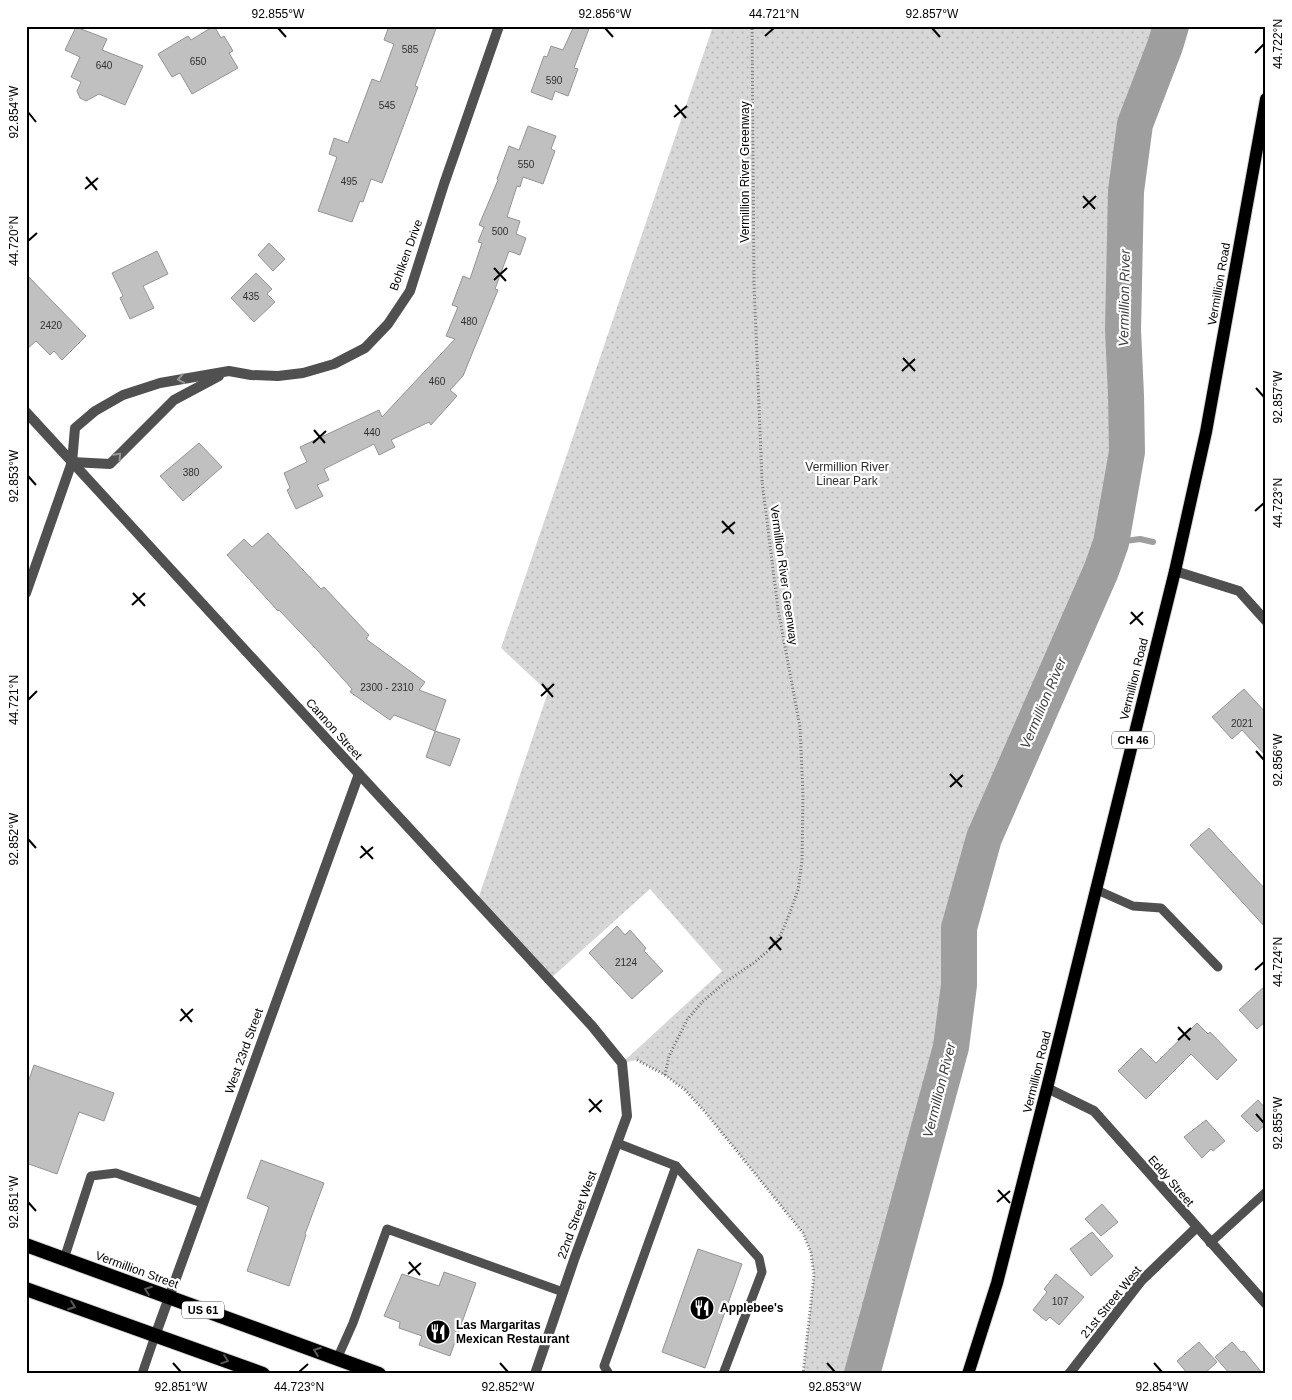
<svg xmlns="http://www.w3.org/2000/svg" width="1292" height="1400" viewBox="0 0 1292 1400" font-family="Arial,sans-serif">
	<defs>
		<pattern id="park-dots" width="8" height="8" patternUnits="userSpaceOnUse" patternTransform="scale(1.25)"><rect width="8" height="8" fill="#d7d7d7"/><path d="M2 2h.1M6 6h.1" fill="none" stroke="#b7b7b7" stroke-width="1.8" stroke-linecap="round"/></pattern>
	</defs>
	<rect width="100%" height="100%" fill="#fff"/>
	<path fill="url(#park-dots)" d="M713,26H1171L1165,46L1135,124L1126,191L1123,330L1126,395L1127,452L1111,543L1101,571L984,838L959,928V985L951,1047L862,1374H803L814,1275L811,1253L803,1233L706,1113L685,1090L665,1075L637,1060L622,1063L722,971L650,889L549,980L477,902L548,692L501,648Z"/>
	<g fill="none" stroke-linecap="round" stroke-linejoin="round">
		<path stroke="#9e9e9e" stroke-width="6" d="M1111,543L1140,539L1153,542"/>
		<path stroke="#9e9e9e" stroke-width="36" d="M862,1374L951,1047L959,985V928L984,838L1101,571L1111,543L1127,452L1126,395L1123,330L1126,191L1135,124L1165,46L1171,26"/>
	</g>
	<g fill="#c0c0c0" stroke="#949494">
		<path d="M214,26L221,38L224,36L233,51L229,53L238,68L192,94L180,73L172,77L158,54L188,36L191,40Z"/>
		<path d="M389,26H437L415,86L418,87L382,183L371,179L363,202L360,201L352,222L318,211L337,157L329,154L334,138L348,143L372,79L380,82L394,44L384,40Z"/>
		<path d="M574,26H590L574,68L578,69L568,96L555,91L552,100L531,92L544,56L547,57L551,46L563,50Z"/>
		<path d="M76,27L107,39L102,50L143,66L125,105L99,94L86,101L80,98L77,91L81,82L71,77L80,57L65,50Z"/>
		<path d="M528,126L556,136L551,149L555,151L543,184L523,177L520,187L517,186L507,217L520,221L516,234L526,238L520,255L509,251L495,289L498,290L463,376L450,390L457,396L431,425L429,422L391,440L395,447L379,455L374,444L324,469L329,480L317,485L323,496L296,509L287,490L290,488L284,473L307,462L300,447L379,410L382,417L455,339L446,336L458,307L452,305L463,276L470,279L482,243L478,242L484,227L479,225L498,180L497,179L509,146L519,150Z"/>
		<path d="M269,243L285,259L273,271L258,255Z"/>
		<path d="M157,251L168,274L143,286L154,308L130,319L120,298L123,296L112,273Z"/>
		<path d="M256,273L272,289L267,294L275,302L254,322L231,298Z"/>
		<path d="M26,274L86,336L62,360L54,351L50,355L36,341L26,350Z"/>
		<path d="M199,443L222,467L183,501L160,476Z"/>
		<path d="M268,533L321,589L324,587L369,635L366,639L425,682L419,690L446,700L435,731L394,715L390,720L350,692L352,689L318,651L279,610L278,611L227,555L244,539L252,547Z"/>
		<path d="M1244,689L1266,713V756L1242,730L1232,739L1212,717Z"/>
		<path d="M435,731L460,739L450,766L426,757Z"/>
		<path d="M1209,828L1266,890V928L1190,845Z"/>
		<path d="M617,926L625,935L630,930L646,948L644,951L663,971L632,999L589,953Z"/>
		<path d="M1266,985V1021L1257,1029L1239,1010Z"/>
		<path d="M1197,1023L1208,1034L1210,1032L1237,1060L1217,1080L1191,1054L1146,1099L1118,1071L1141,1048L1156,1063Z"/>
		<path d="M34,1065L114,1093L104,1121L79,1112L57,1174L26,1163V1088Z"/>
		<path d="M1258,1100L1266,1109V1124L1257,1132L1241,1116Z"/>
		<path d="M1206,1120L1225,1141L1213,1151L1211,1149L1202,1158L1184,1137Z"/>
		<path d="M261,1160L324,1183L305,1234L306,1235L289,1286L247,1271L269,1207L247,1198Z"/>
		<path d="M1102,1204L1118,1222L1101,1236L1085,1219Z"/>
		<path d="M1092,1232L1113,1256L1091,1276L1070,1249Z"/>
		<path d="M698,1249L742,1264L705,1368L662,1352Z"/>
		<path d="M444,1272L476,1283L450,1356L419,1345L422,1336L399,1328L400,1322L384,1316L402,1274L439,1286Z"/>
		<path d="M1056,1274L1084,1297L1059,1325L1050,1317L1046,1321L1033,1310L1047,1292L1044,1289Z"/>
		<path d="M1199,1342L1217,1362L1204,1374H1188L1177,1361Z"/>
		<path d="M1232,1342L1241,1352L1244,1351L1263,1374H1230L1215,1357Z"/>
	</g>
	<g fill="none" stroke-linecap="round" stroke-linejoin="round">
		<defs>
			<path id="primary" d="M968,1374L997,1283L1047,1088L1175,571L1206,432L1266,99"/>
			<g id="trunk">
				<path d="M26,1245L379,1374"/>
				<path d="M26,1289L263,1374"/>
			</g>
		</defs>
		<use href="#primary" stroke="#dbdbdb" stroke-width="14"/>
		<use href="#trunk" stroke="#dbdbdb" stroke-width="16"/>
		<g stroke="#727272" stroke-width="3" stroke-dasharray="1 2.5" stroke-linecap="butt">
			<path d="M637,1060L665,1075L685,1090L706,1113L803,1233L811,1253L814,1275L803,1374"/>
			<path d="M665,1075L669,1056L687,1020L702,1002L727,981L755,962L769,950L781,934L789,915L798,890L802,861L803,795L800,727L778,609L762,481L754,283L752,26"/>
		</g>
		<g stroke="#505050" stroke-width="9">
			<path d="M1097,890L1133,906L1161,908L1218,967"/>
			<path d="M617,1143L676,1166L759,1258L762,1272L723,1374"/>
			<path d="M1210,1243L1266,1192"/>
			<path d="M64,1259L91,1176L116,1173L202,1203"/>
			<path d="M337,1359L353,1323L387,1229L563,1292"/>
			<path d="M142,1374L155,1336"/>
			<path d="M609,1374L604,1366L676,1166"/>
		</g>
		<g stroke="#505050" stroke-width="10">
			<path d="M26,412L359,774L592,1026L622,1063L627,1116L575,1257L535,1374"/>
			<path d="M72,462L110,464L174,400L219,376"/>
			<path d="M1175,571L1239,591L1266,621"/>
			<path d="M26,593L72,462L75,428L95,411L123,395L160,383L229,371L251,375L278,376L303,373L334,364L365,348L388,324L410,291L444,184L499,26"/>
			<path d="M1047,1088L1094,1111L1266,1304"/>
			<path d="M155,1336L359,774"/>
			<path d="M1069,1374L1141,1281L1196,1228"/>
		</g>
		<use href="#primary" stroke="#000" stroke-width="12"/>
		<use href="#trunk" stroke="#000" stroke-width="14"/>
	</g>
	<defs><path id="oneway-chevron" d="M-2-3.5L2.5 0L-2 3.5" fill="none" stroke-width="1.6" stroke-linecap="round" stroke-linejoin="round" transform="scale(1.25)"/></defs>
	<g stroke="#969696">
		<use href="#oneway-chevron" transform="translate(181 379) rotate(170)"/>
		<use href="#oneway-chevron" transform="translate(118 456) rotate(-47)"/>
	</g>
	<g stroke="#595959">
		<use href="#oneway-chevron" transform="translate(148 1290) rotate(-160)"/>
		<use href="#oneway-chevron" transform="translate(72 1306) rotate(20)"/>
		<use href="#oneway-chevron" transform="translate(317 1351) rotate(-160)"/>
		<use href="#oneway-chevron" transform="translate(225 1360) rotate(19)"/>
	</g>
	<path fill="none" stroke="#000" stroke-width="2" d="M278,28L286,37M605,28L613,37M932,28L940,37M765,36L774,28M1255,53L1264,44M675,105L686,118M28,112L36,122M674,117L687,106M86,177L97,190M85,189L98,178M1083,196L1095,209M1083,208L1096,196M28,241L37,233M494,268L506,281M494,280L507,268M903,358L915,371M902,371L915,359M1256,388L1264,397M314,430L325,443M313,443L326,431M28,476L36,485M1255,511L1264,503M722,521L734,534M722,533L735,522M133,593L145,606M132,605L145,593M1131,612L1143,625M1130,624L1143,612M542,684L553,697M541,696L554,684M28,700L37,691M1256,751L1264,760M950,774L962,787M950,787L963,775M28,839L36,848M361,846L373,859M360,858L373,847M770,937L781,950M769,949L782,937M1255,970L1264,962M181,1009L192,1022M180,1021L193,1009M1178,1027L1190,1040M1178,1040L1191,1028M589,1099L601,1112M589,1112L602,1100M1256,1114L1264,1123M998,1190L1010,1203M28,1202L36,1211M997,1202L1010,1191M409,1262L420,1275M408,1274L421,1263M173,1363L181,1372M500,1363L508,1372M827,1363L835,1372M1154,1363L1162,1372M299,1372L308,1364"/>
	<defs>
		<symbol id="restaurant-disc" viewBox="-11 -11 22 22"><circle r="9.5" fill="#000" stroke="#fff"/><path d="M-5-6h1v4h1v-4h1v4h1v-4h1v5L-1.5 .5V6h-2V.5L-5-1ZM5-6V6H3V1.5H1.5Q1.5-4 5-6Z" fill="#fff"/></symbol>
	</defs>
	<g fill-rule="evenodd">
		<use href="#restaurant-disc" x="688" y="1294" width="28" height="28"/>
		<use href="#restaurant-disc" x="424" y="1318" width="28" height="28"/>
	</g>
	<g text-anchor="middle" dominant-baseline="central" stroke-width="4.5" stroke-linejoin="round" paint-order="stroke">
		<g font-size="10" fill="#303030">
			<text x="410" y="49">585</text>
			<text x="198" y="61">650</text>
			<text x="104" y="65">640</text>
			<text x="554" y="80">590</text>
			<text x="387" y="105">545</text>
			<text x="526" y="164">550</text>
			<text x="349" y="181">495</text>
			<text x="500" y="231">500</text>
			<text x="251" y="296">435</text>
			<text x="469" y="321">480</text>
			<text x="51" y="325">2420</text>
			<text x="437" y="381">460</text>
			<text x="372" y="432">440</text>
			<text x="191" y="472">380</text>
			<text x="387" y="687">2300 - 2310</text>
			<text x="1242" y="723">2021</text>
			<text x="626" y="962">2124</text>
			<text x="1060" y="1301">107</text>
		</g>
		<g fill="#fff" stroke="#4c4c4c" stroke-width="1">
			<rect x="1112" y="731.5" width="42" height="17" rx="4"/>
			<rect x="182" y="1301.5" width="42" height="17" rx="4"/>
		</g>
		<g font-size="11" font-weight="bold" fill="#000">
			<text x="1133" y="740">CH 46</text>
			<text x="203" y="1310">US 61</text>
		</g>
		<g font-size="12" fill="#000" stroke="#fff">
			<text transform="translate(745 172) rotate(-90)">Vermillion River Greenway</text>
			<text transform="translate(406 255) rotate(-70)">Bohlken Drive</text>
			<text transform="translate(1219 284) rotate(-80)">Vermillion Road</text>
			<text transform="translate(784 575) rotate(82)">Vermillion River Greenway</text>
			<text transform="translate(1134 679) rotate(-76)">Vermillion Road</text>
			<text transform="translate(334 729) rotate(48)">Cannon Street</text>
			<text transform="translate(244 1051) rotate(-70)">West 23rd Street</text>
			<text transform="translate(1037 1072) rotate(-76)">Vermillion Road</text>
			<text transform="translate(1171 1181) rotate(49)">Eddy Street</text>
			<text transform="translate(577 1215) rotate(-70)">22nd Street West</text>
			<text transform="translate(137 1270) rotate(20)">Vermillion Street</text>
			<text transform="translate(1111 1302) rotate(-51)">21st Street West</text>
		</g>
		<g font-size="12" fill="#2e2e2e" stroke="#fff">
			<text x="847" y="467">Vermillion River<tspan x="847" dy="14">Linear Park</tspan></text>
		</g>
		<g font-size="12" font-weight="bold" fill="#000" stroke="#fff" text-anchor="start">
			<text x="720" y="1308">Applebee's</text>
			<text x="456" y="1325">Las Margaritas<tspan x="456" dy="14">Mexican Restaurant</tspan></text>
		</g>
		<g font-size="14" font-style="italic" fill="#3f3f3f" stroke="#fff">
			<text transform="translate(1124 298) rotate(-89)">Vermillion River</text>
			<text transform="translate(1043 703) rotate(-67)">Vermillion River</text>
			<text transform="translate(939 1090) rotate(-76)">Vermillion River</text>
		</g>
	</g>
	<rect width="1292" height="1400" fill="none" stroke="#ffffff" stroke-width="55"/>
	<rect x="28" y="28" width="1236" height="1344" fill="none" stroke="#000" stroke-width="2"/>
	<g font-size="12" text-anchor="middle" fill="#000">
		<text x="278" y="18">92.855°W</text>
		<text x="605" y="18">92.856°W</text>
		<text x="774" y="18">44.721°N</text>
		<text x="932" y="18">92.857°W</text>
		<text transform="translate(1278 44) rotate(-90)" y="4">44.722°N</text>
		<text transform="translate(14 112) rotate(-90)" y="4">92.854°W</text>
		<text transform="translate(14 241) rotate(-90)" y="4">44.720°N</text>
		<text transform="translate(1278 397) rotate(-90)" y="4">92.857°W</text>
		<text transform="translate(14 476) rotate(-90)" y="4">92.853°W</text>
		<text transform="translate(1278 503) rotate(-90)" y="4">44.723°N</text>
		<text transform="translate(14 700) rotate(-90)" y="4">44.721°N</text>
		<text transform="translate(1278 760) rotate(-90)" y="4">92.856°W</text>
		<text transform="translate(14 839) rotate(-90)" y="4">92.852°W</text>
		<text transform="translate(1278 962) rotate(-90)" y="4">44.724°N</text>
		<text transform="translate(1278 1123) rotate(-90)" y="4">92.855°W</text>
		<text transform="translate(14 1202) rotate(-90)" y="4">92.851°W</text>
		<text x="181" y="1391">92.851°W</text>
		<text x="299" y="1391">44.723°N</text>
		<text x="508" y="1391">92.852°W</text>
		<text x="835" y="1391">92.853°W</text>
		<text x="1162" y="1391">92.854°W</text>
	</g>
</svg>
